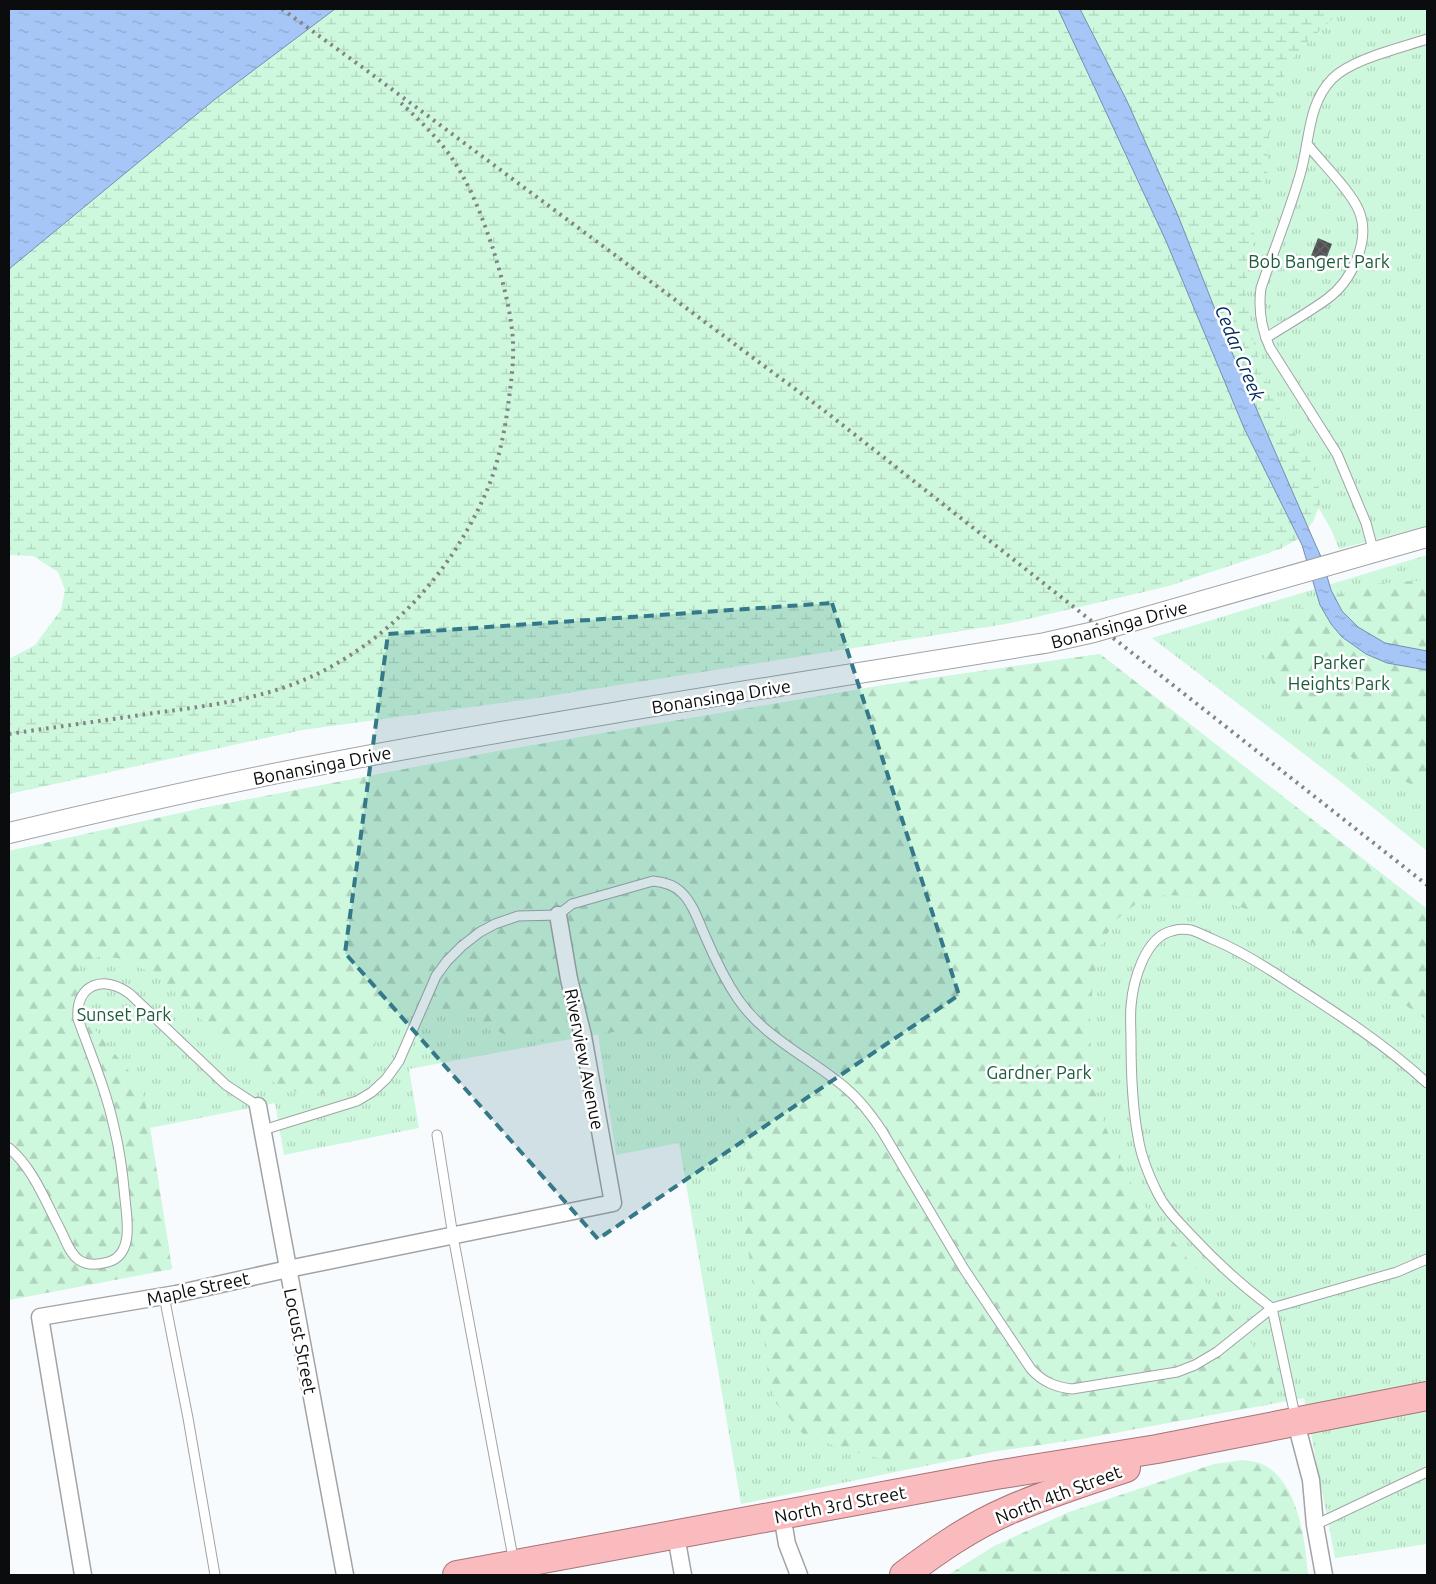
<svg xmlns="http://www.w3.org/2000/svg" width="1436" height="1584" viewBox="0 0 1436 1584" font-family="Ubuntu,sans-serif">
	<defs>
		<pattern id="grass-tufts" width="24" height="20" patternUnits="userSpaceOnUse" patternTransform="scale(1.25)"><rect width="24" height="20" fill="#cdf8dd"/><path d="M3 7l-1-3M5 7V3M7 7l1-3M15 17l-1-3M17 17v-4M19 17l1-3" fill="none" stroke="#afd3bc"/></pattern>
		<pattern id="forest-firs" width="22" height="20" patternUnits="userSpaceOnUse" patternTransform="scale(1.25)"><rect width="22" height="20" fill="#cdf8dd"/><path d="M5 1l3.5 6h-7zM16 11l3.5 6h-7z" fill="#afd3bc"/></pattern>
		<pattern id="wetland-marsh" width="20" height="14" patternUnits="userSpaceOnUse" patternTransform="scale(1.25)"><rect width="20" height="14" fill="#cdf8dd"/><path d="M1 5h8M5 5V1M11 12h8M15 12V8" fill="none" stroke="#afd3bc"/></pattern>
		<pattern id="water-ripples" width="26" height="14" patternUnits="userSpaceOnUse" patternTransform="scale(1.25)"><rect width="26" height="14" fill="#a5c6f6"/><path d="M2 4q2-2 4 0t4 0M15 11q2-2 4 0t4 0" fill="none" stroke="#8da9d2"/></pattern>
		<pattern id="building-cross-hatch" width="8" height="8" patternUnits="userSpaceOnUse" patternTransform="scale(1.25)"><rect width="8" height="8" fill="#515154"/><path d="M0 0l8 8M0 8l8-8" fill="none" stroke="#656568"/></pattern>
	</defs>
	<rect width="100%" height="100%" fill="#f8fbfd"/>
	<g fill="url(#grass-tufts)">
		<path d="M1305,9H1427V526L1339,549L1331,529L1288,456L1212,235Z"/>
		<path d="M1427,555V851L1346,786L1152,638Z"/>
		<path d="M1100,654L1427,909V1544L1335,1558L1304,1398L1081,1439L996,1451L741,1504L679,1143L616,1155L598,1034L409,1069L419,1128L284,1155L275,1103L150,1128L172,1269L9,1300V851L203,808L493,752L884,685Z"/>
	</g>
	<g fill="url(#forest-firs)">
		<path d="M1423,580L1427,581V791C1384,772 1319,748 1287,712C1275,699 1268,670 1264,652L1281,623L1307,604L1375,584Z"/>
		<path d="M1100,654L1427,909V1020L1337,958L1274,919L1226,902L1190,896L1165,895L1137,903L1117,919L1102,942L1093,981L1090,1021L1091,1056L1095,1090L1104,1123L1117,1155L1139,1199L1194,1267L1261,1356L1273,1379L1279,1402L1081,1439L996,1451L915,1468L840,1448L803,1434L775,1402L741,1210L743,1183L748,1143L744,1127L716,1086L675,1052L648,1036L621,1031L566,1039L534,1042L507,1036L475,1018L442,1009L407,1006L392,1012L380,1027L368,1071L358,1085L338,1095L289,1091L238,1062L183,999L154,974L117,958L98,957L79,966C64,1016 121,1050 141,1090C148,1105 151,1136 154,1153C160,1192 166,1231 172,1269L9,1300V851L203,808L493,752L884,685Z"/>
		<path d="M1243,1460C1250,1461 1260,1462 1266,1466C1299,1486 1305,1540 1308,1575H948L994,1546L1069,1512L1214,1464Z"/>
	</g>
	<path fill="url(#wetland-marsh)" d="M335,9H1344L1309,40L1293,58L1278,89L1270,122L1267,175L1254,234L1245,289L1254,343L1266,379L1283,415L1308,454L1317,479L1321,501L1313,522L1298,539L1280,549L1169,586L1006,624L530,699L302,730L9,794V659L35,645L61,610L65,590L58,572L33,556L9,555V269L214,100Z"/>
	<g fill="url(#water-ripples)" stroke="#778eb0">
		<path d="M9,9H335L214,100L9,269Z"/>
		<path d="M1058,9H1080L1127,101L1177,213L1233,355L1313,539L1322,559L1331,590L1342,611L1358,627L1385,643L1427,651V670L1387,663L1366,654L1342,637L1331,624L1320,605L1302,545L1244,428L1166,241Z"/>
	</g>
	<path fill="url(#building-cross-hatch)" d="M1318,238L1332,244L1321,272L1307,266Z"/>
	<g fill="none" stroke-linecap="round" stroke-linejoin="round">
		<defs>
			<g id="service">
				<path d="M1266,338C1286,325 1308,313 1327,299C1352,281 1371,240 1359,211C1351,191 1321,162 1307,144"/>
				<path d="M1374,553L1366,523L1337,454L1270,348C1261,328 1258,310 1261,288C1274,250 1289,213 1300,175C1310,142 1307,105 1332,79C1351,59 1401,48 1427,39"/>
				<path d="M1427,1083C1385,1044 1335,1012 1287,981C1263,965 1239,950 1212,939C1205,936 1198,932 1191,930C1185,929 1178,929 1172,931C1145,937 1133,981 1131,1006C1130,1017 1131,1028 1131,1040C1131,1072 1132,1105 1138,1137C1141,1157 1149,1176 1158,1194C1166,1210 1179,1222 1191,1235C1216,1262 1242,1286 1272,1308L1397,1272L1427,1259"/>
				<path d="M263,1130L357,1101L372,1092L386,1079L399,1061L436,976L447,961L462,946L480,932L495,924L518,916L558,915L572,904L653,881C663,882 673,884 681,892C693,903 699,923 706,938C715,959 725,980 738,999C765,1039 813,1059 848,1090C862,1102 872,1116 882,1131L964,1269L1031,1369C1043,1382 1055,1387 1072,1389L1177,1372L1195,1365L1217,1352L1272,1308L1296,1420"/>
				<path d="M437,1135L453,1236L514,1563"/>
				<path d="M9,1148C34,1169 46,1203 61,1231C66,1241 70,1254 79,1260C88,1266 98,1265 108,1262C134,1255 127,1219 125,1199C123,1175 120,1151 114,1127C106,1090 91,1055 78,1019C75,984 104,974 130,994L226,1085L258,1106"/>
				<path d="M164,1296L188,1418L215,1575"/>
				<path d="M1315,1525L1427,1472"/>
			</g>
			<g id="minor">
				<path d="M258,1106L345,1575"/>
				<path d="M1296,1423L1311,1480L1315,1525L1324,1575"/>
				<path d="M782,1515L787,1544L799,1575"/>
				<path d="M676,1536L683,1575"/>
				<path d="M83,1575L40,1317L176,1294L288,1269L613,1203L583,1036L569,979L558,915"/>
			</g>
			<path id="tertiary" d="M9,833C114,808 218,784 324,764C563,719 804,682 1045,643L1094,632L1427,537"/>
			<g id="trunk">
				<path d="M457,1575L996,1475L1157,1449L1427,1396"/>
				<path d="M904,1575C936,1551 970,1527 1007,1511C1046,1494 1086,1481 1126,1468"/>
			</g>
		</defs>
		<use href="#service" stroke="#a1a3a5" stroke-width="11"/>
		<use href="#minor" stroke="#a1a3a5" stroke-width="19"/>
		<use href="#tertiary" stroke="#a1a3a5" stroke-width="22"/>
		<use href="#trunk" stroke="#a67376" stroke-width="30"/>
		<use href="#service" stroke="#fff" stroke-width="9"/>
		<use href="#minor" stroke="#fff" stroke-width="16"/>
		<use href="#tertiary" stroke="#fff" stroke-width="20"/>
		<use href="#trunk" stroke="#fabbbf" stroke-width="28"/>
		<g stroke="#828486" stroke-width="4" stroke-dasharray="2.5 5" stroke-linecap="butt">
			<path d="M282,9L362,67L826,412L1427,885"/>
			<path d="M9,734C55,727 101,721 147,714C207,706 270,699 325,670C397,632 451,570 484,497C497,469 504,436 508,406C511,384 514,362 513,341C511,310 502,278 493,249C482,216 469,182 449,154C435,135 418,119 401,103"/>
		</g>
	</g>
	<path fill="#357989" fill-opacity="0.2" stroke="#357989" stroke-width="4" stroke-dasharray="10 6" stroke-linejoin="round" d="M832,603L959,995L598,1239L345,953L388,634Z"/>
	<g text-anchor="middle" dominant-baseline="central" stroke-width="5" stroke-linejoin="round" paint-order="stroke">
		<g font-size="18" fill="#1b5c3c" stroke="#fff">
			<text x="1319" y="261">Bob Bangert Park</text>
			<text x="1339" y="662">Parker<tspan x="1339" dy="21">Heights Park</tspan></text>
			<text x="124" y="1014">Sunset Park</text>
			<text x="1039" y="1072">Gardner Park</text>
		</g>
		<g font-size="18" fill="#0b0c0d" stroke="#fff">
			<text transform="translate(1119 624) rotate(-15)">Bonansinga Drive</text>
			<text transform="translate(721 696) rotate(-9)">Bonansinga Drive</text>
			<text transform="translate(322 765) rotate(-11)">Bonansinga Drive</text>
			<text transform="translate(585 1059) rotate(79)">Riverview Avenue</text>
			<text transform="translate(198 1288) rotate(-12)">Maple Street</text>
			<text transform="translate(301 1341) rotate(79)">Locust Street</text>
			<text transform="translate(1058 1494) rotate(-21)">North 4th Street</text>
			<text transform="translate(840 1504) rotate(-11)">North 3rd Street</text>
		</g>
		<g font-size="19" font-style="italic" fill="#002a60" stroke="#fff">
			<text transform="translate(1240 353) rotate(68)">Cedar Creek</text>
		</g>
	</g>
	<rect width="1436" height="1584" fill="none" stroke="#0b0c0d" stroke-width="20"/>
</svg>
